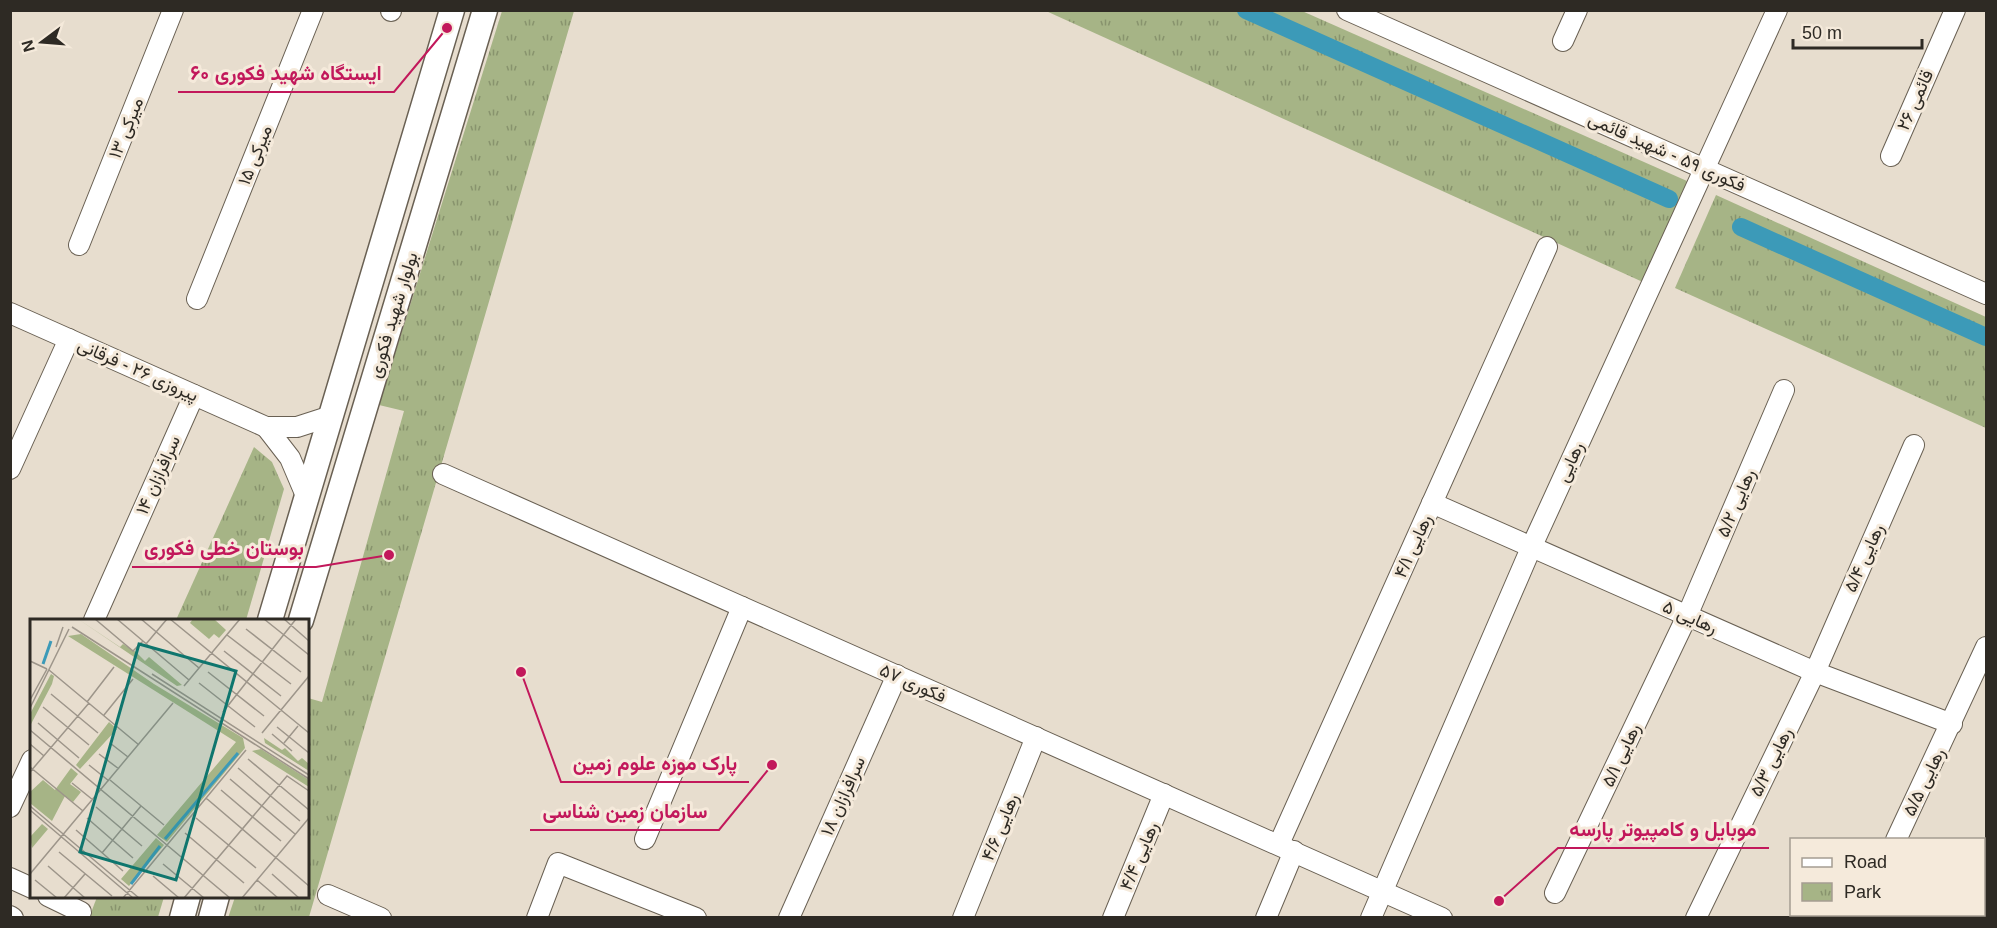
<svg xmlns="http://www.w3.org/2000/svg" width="1997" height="928" viewBox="0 0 1997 928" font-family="Arial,Vazirmatn,sans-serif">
	<defs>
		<pattern id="park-tufts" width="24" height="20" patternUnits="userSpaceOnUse" patternTransform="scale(1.5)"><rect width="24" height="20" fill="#a6b486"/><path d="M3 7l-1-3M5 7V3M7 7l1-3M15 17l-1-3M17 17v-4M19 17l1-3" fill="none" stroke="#88936d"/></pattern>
	</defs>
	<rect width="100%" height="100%" fill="#e7ddce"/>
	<g fill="url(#park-tufts)">
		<path d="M502,11H574L309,917L228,918L235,897L308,896V698L322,702L404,411L379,405Z"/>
		<path d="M1046,11H1302L1687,181L1645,283Z"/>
		<path d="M1716,195L1986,317V428L1675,288Z"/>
		<path d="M254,447L272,462L284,489L246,620H176Z"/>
		<path d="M97,897H164L158,917L89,918Z"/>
	</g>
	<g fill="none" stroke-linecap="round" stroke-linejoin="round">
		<g stroke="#3c9ab8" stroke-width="18">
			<path d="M1246,10L1669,199"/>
			<path d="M1741,227L1986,337"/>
		</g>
		<defs>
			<g id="minor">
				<path d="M391,10V11"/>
				<path d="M1347,10L1986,294"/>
				<path d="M1563,41L1577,10"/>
				<path d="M1891,156L1955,10"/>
				<path d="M79,245L173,10"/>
				<path d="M197,299L313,10"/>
				<path d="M10,313L266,427H297L331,416"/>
				<path d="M266,427L290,458L307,498"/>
				<path d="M10,469L69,339"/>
				<path d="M443,474L1442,918"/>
				<path d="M1432,503L1815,672L1952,724"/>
				<path d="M94,620L194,395"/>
				<path d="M10,807L32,760"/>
				<path d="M645,839L742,607"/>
				<path d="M1896,840L1986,647"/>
				<path d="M1279,844L1547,247"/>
				<path d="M10,878L32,888"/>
				<path d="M1984,887L1986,881"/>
				<path d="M1555,893L1687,616L1784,390"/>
				<path d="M328,895L381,918"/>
				<path d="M48,896L81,912"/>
				<path d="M10,916L13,918"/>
				<path d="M537,918L558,863L696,918"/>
				<path d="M789,918L897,675"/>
				<path d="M963,918L1036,737"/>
				<path d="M1113,918L1164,794"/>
				<path d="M1266,918L1294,851"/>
				<path d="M1371,918L1531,548L1777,10"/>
				<path d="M1696,918L1815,672L1914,445"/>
				<path d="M1858,918L1860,914"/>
				<path d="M1969,918L1971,914"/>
			</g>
			<g id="major">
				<path d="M270,620L452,10"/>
				<path d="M301,620L485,10"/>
				<path d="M182,918L188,896"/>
				<path d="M211,918L217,896"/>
			</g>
		</defs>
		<use href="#minor" stroke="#696053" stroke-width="22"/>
		<use href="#major" stroke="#696053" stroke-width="27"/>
		<use href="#minor" stroke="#fff" stroke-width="20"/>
		<use href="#major" stroke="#fff" stroke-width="24"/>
	</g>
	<g text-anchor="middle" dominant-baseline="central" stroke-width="6" stroke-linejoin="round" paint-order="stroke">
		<g font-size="18" fill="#2e2a24" stroke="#f5eadb">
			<text transform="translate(1915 100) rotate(-66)">قائمی ۲۶</text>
			<text transform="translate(126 128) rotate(-68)">میرکی ۱۳</text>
			<text transform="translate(1667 152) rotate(24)">فکوری ۵۹ - شهید قائمی</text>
			<text transform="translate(255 155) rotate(-68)">میرکی ۱۵</text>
			<text transform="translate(393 315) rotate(-73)">بولوار شهید فکوری</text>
			<text transform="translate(138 370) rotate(24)">پیروزی ۲۶ - فرقانی</text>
			<text transform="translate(1570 462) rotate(-66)">رهایی</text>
			<text transform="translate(158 475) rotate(-66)">سرافرازان ۱۴</text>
			<text transform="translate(1736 503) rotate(-67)">رهایی ۵/۲</text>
			<text transform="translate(1413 546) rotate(-66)">رهایی ۴/۱</text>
			<text transform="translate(1864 558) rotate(-66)">رهایی ۵/۴</text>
			<text transform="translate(1690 617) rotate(24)">رهایی ۵</text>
			<text transform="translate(913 683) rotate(24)">فکوری ۵۷</text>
			<text transform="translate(1621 755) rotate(-65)">رهایی ۵/۱</text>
			<text transform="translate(1771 762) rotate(-64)">رهایی ۵/۳</text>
			<text transform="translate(1924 782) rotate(-64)">رهایی ۵/۵</text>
			<text transform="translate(843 796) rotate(-66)">سرافرازان ۱۸</text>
			<text transform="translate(1000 827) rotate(-68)">رهایی ۴/۶</text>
			<text transform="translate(1139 856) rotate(-67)">رهایی ۴/۴</text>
		</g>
	</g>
	<g transform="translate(30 619)">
		<rect width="279" height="279" fill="#e7ddce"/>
		<path d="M48,0L90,28L93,25L106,33L115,42L119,38L152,66L147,67ZM163,0H184L196,11L189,19L184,15L179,20L160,4ZM51,15L124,65L213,119L215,129L137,223L127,216L206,123L38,17ZM21,55L24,57L22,65L0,107V95ZM79,103L87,110L50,150L46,146ZM234,119L252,131L255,129L268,142L272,139L279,145V152L235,124ZM231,130L279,161V168L222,132ZM41,149L48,155L40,165L51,173L43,183L35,177L22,202L0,184V173L13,161L25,171ZM12,205L18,210L2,229L0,218ZM126,219L134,226L99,267L91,260Z" fill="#a6b486"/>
		<path fill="none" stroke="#3c9ab8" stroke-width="3" d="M13,45L21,22M135,220L208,134M101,265L130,227"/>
		<path fill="none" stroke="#9d958a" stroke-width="1.5" d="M65,0L103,32L113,22M87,0L159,61M111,0L169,49M140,0L279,114M234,0L279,36M254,0L279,22M42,8L279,160M216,10L271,53M197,16L261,65M116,25L137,0M26,28L33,8M194,32L251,77M0,42L17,50M19,51L109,126M178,53L234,97M122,55L279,156M169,64L225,108M154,67L210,0M21,75L68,114M0,81L17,50M57,83L84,48M13,88L59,126M0,89L39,10M193,93L266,0M74,96L103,60M8,104L49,139M247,108L279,134M0,111L200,279M232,114L279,57M242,115L262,132M80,124L98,138M254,124L268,107M0,125L14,137M69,135L89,150M218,140L279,191M59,146L79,162M0,148L53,192M208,149L270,202M0,153L59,84M200,160L265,215M80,161L134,206M42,164L63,181M191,171L251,222M176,179L279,267M0,187L109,279M66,188L112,227M0,191L103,279M57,199L103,239M166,199L226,249M46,211L93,252M155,214L214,264M29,233L82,277M72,234L111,187M133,245L174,279M18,247L55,279M0,255L143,84M242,255L269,279M123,257L149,279M5,261L27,279M227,261L248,279M34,279L55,255M93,279L216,131M154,279L257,157L279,172M212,279L279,199"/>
		<path fill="#0f766e" fill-opacity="0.15" stroke="#0f766e" stroke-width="3" d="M109,25L206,52L146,261L50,233Z"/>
		<rect width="279" height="279" fill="none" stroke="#2e2a24" stroke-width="3"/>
	</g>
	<path fill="none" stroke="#c2185b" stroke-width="2" d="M447 28L394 92H178M389 555L316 567H132M521 672L561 782H749M772 765L719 830H530M1499 901L1558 848H1769"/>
	<g fill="#c2185b" stroke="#f5eadb" stroke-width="2">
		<circle cx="447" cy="28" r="6"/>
		<circle cx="389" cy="555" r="6"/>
		<circle cx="521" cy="672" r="6"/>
		<circle cx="772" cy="765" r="6"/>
		<circle cx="1499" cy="901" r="6"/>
	</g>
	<g font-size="20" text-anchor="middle" font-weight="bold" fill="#c2185b" stroke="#f5eadb" stroke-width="6" stroke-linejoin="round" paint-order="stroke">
		<text x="286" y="80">ایستگاه شهید فکوری ۶۰</text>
		<text x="224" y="555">بوستان خطی فکوری</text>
		<text x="655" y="770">پارک موزه علوم زمین</text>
		<text x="625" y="818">سازمان زمین شناسی</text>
		<text x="1663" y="836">موبایل و کامپیوتر پارسه</text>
	</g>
	<rect width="1997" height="928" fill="none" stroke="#2e2a24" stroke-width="24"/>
	<rect x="1790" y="838" width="195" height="78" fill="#f5eadb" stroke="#a59d92" stroke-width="1.5"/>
	<rect x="1802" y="858" width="30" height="9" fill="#ffffff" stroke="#a59d92" stroke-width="1.5"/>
	<text x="1844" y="868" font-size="18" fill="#2e2a24">Road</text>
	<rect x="1802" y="883" width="30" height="18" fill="url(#park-tufts)" stroke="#a59d92" stroke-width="1.5"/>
	<text x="1844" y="898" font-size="18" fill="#2e2a24">Park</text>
	<g transform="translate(42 42) rotate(254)" stroke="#f5eadb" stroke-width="4.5" paint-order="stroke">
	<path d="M0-4.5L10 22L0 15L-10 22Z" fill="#2e2a24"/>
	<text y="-9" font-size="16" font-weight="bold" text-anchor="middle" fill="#2e2a24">N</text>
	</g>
	<path d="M1793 39v9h129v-9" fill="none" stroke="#2e2a24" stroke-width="3"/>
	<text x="1802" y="39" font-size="18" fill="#2e2a24" stroke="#f5eadb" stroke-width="4.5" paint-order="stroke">50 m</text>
</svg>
